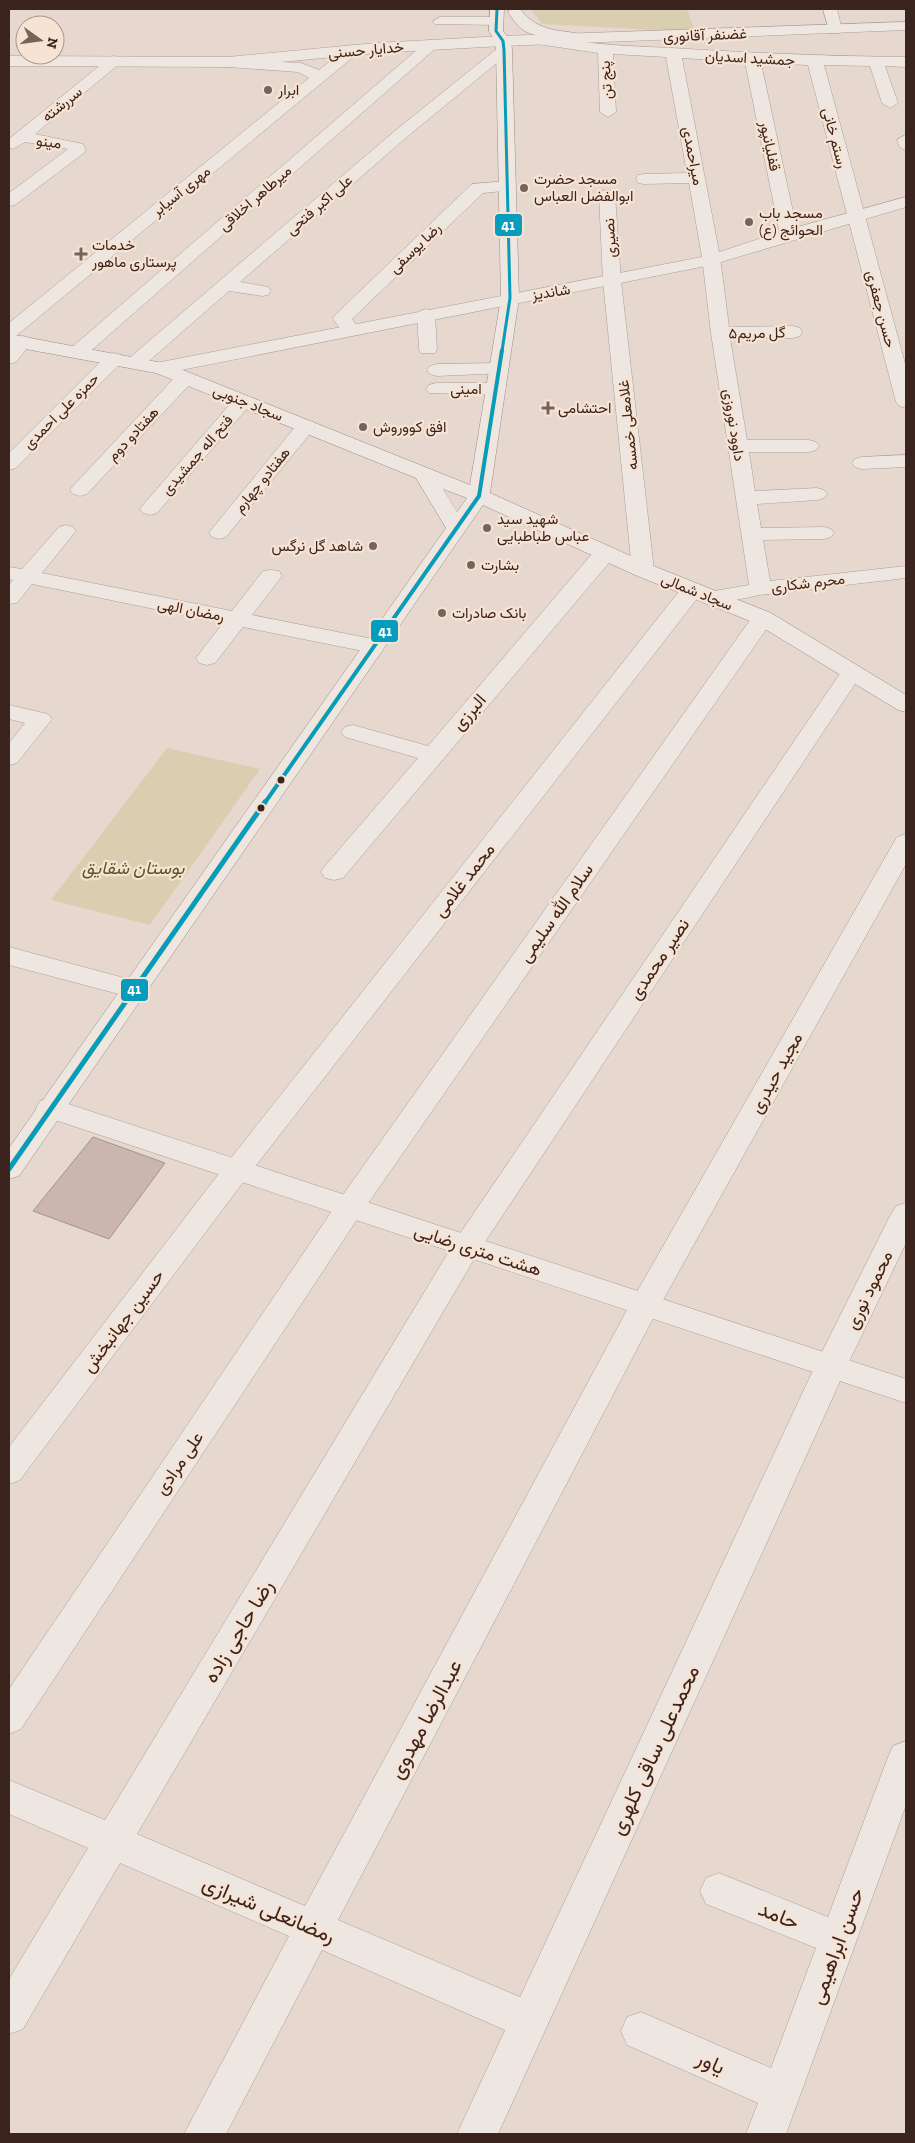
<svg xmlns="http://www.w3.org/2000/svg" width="915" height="2143" viewBox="0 0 915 2143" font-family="'Zilla Slab',Vazirmatn,serif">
	<rect width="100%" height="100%" fill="#e6d8ce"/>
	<g fill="#d9ceb0">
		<path d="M531,9H687L695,32L542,24Z"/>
		<path d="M167,748L260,769L150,925L51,900Z"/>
	</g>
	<path fill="#cab5af" stroke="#a7938d" d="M93,1137L165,1163L109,1239L33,1211Z"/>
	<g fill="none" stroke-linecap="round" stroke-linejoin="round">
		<defs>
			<g id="minor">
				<path d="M823,9H837L842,30L840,33H830Z"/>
				<path d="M440,17H496L503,21L496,25L435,24L433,21Z"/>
				<path d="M536,35C581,44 626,46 672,48C750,53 828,56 906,57V67L885,66L898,103L890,108L882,103L870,66L824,65L906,367V408L899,406L896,402L808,65L761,63L798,235L795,239H783L780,235L745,62L682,58L720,257L729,327L793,326L800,328L802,332L800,336L793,338H730L747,440H809L816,442L819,446L816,450L809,452H749L755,491L817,488L824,490L827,494L824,498L817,500L757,504L761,528L824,527L831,529L834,533L831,537L824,539L763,540L770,581L906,566V578L760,595L711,605L703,603L700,598L703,593L749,585L711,333L702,257L689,183L644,184L638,183L636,179L638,175L644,174L687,173L666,57L613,54L616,112L608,117L600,112L598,53L531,43L528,40L531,37Z"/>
				<path d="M431,40L439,45L436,48L85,356H71L69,352L71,348L426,42Z"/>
				<path d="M353,45L358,47L361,50L358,53L16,336L9,338V323L309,78L298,72L228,67L220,62L223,59L301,63L319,70L348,47Z"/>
				<path d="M504,45L509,47L512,50L509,53L408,136L240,282L268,287L271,291L268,295L262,296L229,291L142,367H128L126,363L128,359L396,130L499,47Z"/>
				<path d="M114,56L119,58L122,61L119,64L35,134L83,144L86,150L84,153L15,205L9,206V193L68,149L25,142L13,149L9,148V139L109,58Z"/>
				<path d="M905,135H906V150L900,148L897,140Z"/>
				<path d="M507,181L513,182L515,186L513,190L483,193L352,319L360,330L358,334H344L333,319L335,315L472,184Z"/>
				<path d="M607,190L613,191L615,195L621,281L654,570L651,575L643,576L635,575L632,570L603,281L599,195L601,191Z"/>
				<path d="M426,309L432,311L435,315L437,349L435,353H421L419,349L417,315L420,311Z"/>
				<path d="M23,336L30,338L32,342L16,362L9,364V347L16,338Z"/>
				<path d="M114,353L121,355L123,359L121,363L16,468L9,470V453L107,355Z"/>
				<path d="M499,363L506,365L508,369L506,373L437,376L430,374L427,370L430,366L437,364Z"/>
				<path d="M185,372L192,374L195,378L192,382L87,494L80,496L73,494L70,490L73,486L178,374Z"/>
				<path d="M436,383H496L503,385L506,389L503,393L496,395L429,393L426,389L429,385Z"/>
				<path d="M243,395L250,397L253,401L250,405L157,513L150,515L143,513L140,509L143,505L236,397Z"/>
				<path d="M306,420L313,422L316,426L313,430L226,537L219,539L212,537L209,533L212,529L299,422Z"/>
				<path d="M906,455V467L862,469L855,467L852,463L855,459L862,457Z"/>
				<path d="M66,525L73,527L76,531L42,573L232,611L263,571L271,570L279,571L282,576L252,615L373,639L381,641L384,646L381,651L373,653L243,627L215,663L207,665L199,663L196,658L223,623L32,584L17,603L9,604V585L13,580L9,579V567L22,569L59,527Z"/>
				<path d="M605,547L613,548L616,553L613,558L343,878L334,880L325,878L321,872L325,866L418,758L345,737L341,732L345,727L353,725L428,746L597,548Z"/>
				<path d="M692,583L700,585L703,590L700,595L247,1177L20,1480L9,1484V1447L227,1163L684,585Z"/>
				<path d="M763,611L771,613L774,618L360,1215L21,1729L9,1734V1689L340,1199L755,613Z"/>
				<path d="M852,665L860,667L863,672L477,1254L137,1834L305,1906L634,1297L894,842L897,837L906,834V864L658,1309L338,1920L520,1997L815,1366L891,1214L896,1206L906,1203V1243L847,1366L498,2134H457L505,2030L322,1950L226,2134H184L289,1936L120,1863L23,2029L9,2034V1979L88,1848L9,1814V1780L105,1820L457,1238L841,672L844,667Z"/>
				<path d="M9,705L48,714L52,719L17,763L9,765V743L25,723L9,719Z"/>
				<path d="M906,1741V1805L786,2134H746L758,2103L627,2045L621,2031L627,2017L641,2012L771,2068L816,1948L706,1904L700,1891L706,1878L719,1873L828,1917L888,1757L893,1746Z"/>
			</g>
			<g id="tertiary">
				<path d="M906,22V30L503,46L376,53L228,67L9,66V56L228,57L376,43L503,36Z"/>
				<path d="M906,197V207L711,265L161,374L154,372L152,368L154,364L161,362L707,256L783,231Z"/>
				<path d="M9,947L143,983L147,989L143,995L134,998L9,965Z"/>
				<path d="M50,1098L906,1379V1403L40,1115L36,1108L40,1101Z"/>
			</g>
			<g id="secondary">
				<path d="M490,9H504L503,31L511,41L512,50L519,298L490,493L651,565L771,613L906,695V712L898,710L755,623L635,575L483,505L19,1176L9,1179V1148L446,528L416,478L156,373L9,346V334L168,364L470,485L501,298L496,50L495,41L489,31ZM443,489L467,498L457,512Z"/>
				<path d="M510,9H520C542,39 578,27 586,38C579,49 533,36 523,30C517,25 512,19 508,12Z"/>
			</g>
		</defs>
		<use href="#minor" stroke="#ab9e97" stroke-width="1"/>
		<use href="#tertiary" stroke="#ab9e97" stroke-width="1"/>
		<use href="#secondary" stroke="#9b8d86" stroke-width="1"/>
		<use href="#minor" fill="#eee6e0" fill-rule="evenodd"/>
		<use href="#tertiary" fill="#eee6e0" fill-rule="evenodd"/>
		<use href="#secondary" fill="#eee6e0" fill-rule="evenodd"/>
		<defs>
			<path id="bus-1-far2" d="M497,9L496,31L503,41L504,50L510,298L502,351"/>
			<path id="bus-1-far1" d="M264,804L479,496L502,350"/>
			<path id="bus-1" d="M9,1169L265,802"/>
		</defs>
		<use href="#bus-1-far2" stroke="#f7e3d4" stroke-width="5.5"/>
		<use href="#bus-1-far1" stroke="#f7e3d4" stroke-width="7"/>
		<use href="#bus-1" stroke="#f7e3d4" stroke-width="9"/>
		<use href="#bus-1-far2" stroke="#069cbc" stroke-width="3"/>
		<use href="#bus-1-far1" stroke="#069cbc" stroke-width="4"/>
		<use href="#bus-1" stroke="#069cbc" stroke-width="5"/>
	</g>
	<g fill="#77635c" stroke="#f7e3d4" stroke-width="2">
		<circle cx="268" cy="90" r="5"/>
		<circle cx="524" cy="188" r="5"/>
		<circle cx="749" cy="222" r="5"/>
		<path d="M78.5 246.5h5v5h5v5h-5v5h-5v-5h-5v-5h5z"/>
		<path d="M545.5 400.5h5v5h5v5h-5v5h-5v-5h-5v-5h5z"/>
		<circle cx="363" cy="427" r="5"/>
		<circle cx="487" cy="528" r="5"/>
		<circle cx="373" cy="546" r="5"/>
		<circle cx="471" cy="565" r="5"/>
		<circle cx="442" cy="613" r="5"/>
	</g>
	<g fill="#3b241e" stroke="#f7e3d4" stroke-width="2">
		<circle cx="281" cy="780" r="4.5"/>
		<circle cx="261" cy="808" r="4.5"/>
	</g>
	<g text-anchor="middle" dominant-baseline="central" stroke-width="4.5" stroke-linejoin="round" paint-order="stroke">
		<g font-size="15" fill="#3b241e" stroke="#f7e3d4">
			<text transform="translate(705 35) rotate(-2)">غضنفر آقانوری</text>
			<text transform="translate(366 50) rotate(-5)">خدایار حسنی</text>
			<text transform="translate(750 58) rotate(3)">جمشید اسدیان</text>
			<text transform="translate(606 80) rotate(-94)">پنج تن</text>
			<text transform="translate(62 104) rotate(-39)">سررشته</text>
			<text transform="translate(835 138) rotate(75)">رستم خانی</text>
			<text transform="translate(49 142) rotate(8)">مینو</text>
			<text transform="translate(770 146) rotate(78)">قفلیانپور</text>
			<text transform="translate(693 156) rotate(79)">میراحمدی</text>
			<text transform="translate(181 191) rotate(-39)">مهری آسیابر</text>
			<text transform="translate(255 198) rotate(-41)">میرطاهر اخلاقی</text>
			<text transform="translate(319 205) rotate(-41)">علی اکبر فتحی</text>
			<text transform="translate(610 238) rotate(-93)">نصیری</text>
			<text transform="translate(415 248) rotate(-44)">رضا یوسفی</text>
			<text transform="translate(551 292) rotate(-9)">شاندیز</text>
			<text transform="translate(881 309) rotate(75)">حسن جعفری</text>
			<text transform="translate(757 333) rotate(-1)">گل مریم۵</text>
			<text x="466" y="389">امینی</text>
			<text transform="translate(248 403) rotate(22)">سجاد جنوبی</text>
			<text transform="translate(61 411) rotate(-45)">حمزه علی احمدی</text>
			<text transform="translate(628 425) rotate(-96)">غلامعلی خمسه</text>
			<text transform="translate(734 425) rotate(81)">داوود نوروزی</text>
			<text transform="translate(133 434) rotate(-47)">هفتادو دوم</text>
			<text transform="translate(197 455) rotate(-49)">فتح اله جمشیدی</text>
			<text transform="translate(262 480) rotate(-51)">هفتادو چهارم</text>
			<text transform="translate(808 583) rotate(-7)">محرم شکاری</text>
			<text transform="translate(697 592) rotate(22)">سجاد شمالی</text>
			<text transform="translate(191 610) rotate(11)">رمضان الهی</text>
		</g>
		<g font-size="15" fill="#3b241e" stroke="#f7e3d4" text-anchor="start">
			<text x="278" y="90">ابرار</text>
			<text x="534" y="179">مسجد حضرت<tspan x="534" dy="17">ابوالفضل العباس</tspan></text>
			<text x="759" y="213">مسجد باب<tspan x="759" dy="17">الحوائج (ع)</tspan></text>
			<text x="92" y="245">خدمات<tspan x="92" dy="17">پرستاری ماهور</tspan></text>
			<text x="558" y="408">احتشامی</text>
			<text x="373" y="427">افق کووروش</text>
			<text x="497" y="519">شهید سید<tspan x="497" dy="17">عباس طباطبایی</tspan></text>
			<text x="363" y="546" text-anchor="end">شاهد گل نرگس</text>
			<text x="481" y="565">بشارت</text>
			<text x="452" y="613">بانک صادرات</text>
		</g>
		<g font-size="18" fill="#3b241e" stroke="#f7e3d4">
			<text transform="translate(469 712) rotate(-49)">البرزی</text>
			<text transform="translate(464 880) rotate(-52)">محمد غلامی</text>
			<text transform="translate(556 913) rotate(-55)">سلام الله سلیمی</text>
			<text transform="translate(659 959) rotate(-56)">نصیر محمدی</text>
			<text transform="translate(776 1073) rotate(-61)">مجید حیدری</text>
			<text transform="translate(478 1250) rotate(18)">هشت متری رضایی</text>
			<text transform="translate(869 1290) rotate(-64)">محمود نوری</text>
			<text transform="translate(123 1321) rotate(-53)">حسین جهانبخش</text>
			<text transform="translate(179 1463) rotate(-56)">علی مرادی</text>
		</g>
		<g font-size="18" font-style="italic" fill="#585724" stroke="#f7e3d4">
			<text x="133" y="868">بوستان شقایق</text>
		</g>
		<g font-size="21" fill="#3b241e" stroke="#f7e3d4">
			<text transform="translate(238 1631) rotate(-59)">رضا حاجی زاده</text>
			<text transform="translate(425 1719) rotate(-62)">عبدالرضا مهدوی</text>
			<text transform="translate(654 1750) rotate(-65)">محمدعلی ساقی کلهری</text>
			<text transform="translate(269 1909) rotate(23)">رمضانعلی شیرازی</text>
			<text transform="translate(779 1915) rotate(22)">حامد</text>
			<text transform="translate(836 1946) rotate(-70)">حسن ابراهیمی</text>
			<text transform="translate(711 2062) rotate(24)">یاور</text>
		</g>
	</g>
	<g stroke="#f7e3d4" stroke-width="2">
		<rect x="494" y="213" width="29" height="24" rx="5" fill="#069cbc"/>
		<rect x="370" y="619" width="29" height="24" rx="5" fill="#069cbc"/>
		<rect x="120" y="978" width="29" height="24" rx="5" fill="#069cbc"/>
	</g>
	<g font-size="14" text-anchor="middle" font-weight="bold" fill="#fff">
		<text x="508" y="230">41</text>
		<text x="385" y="636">41</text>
		<text x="134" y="994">41</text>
	</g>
	<rect width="915" height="2143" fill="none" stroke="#3b241e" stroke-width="20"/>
	<g transform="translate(40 40) rotate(104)"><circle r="24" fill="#f7e3d4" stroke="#ac978b"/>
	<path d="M0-4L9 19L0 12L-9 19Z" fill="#77635c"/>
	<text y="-8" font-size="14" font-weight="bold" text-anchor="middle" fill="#3b241e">N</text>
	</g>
</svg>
